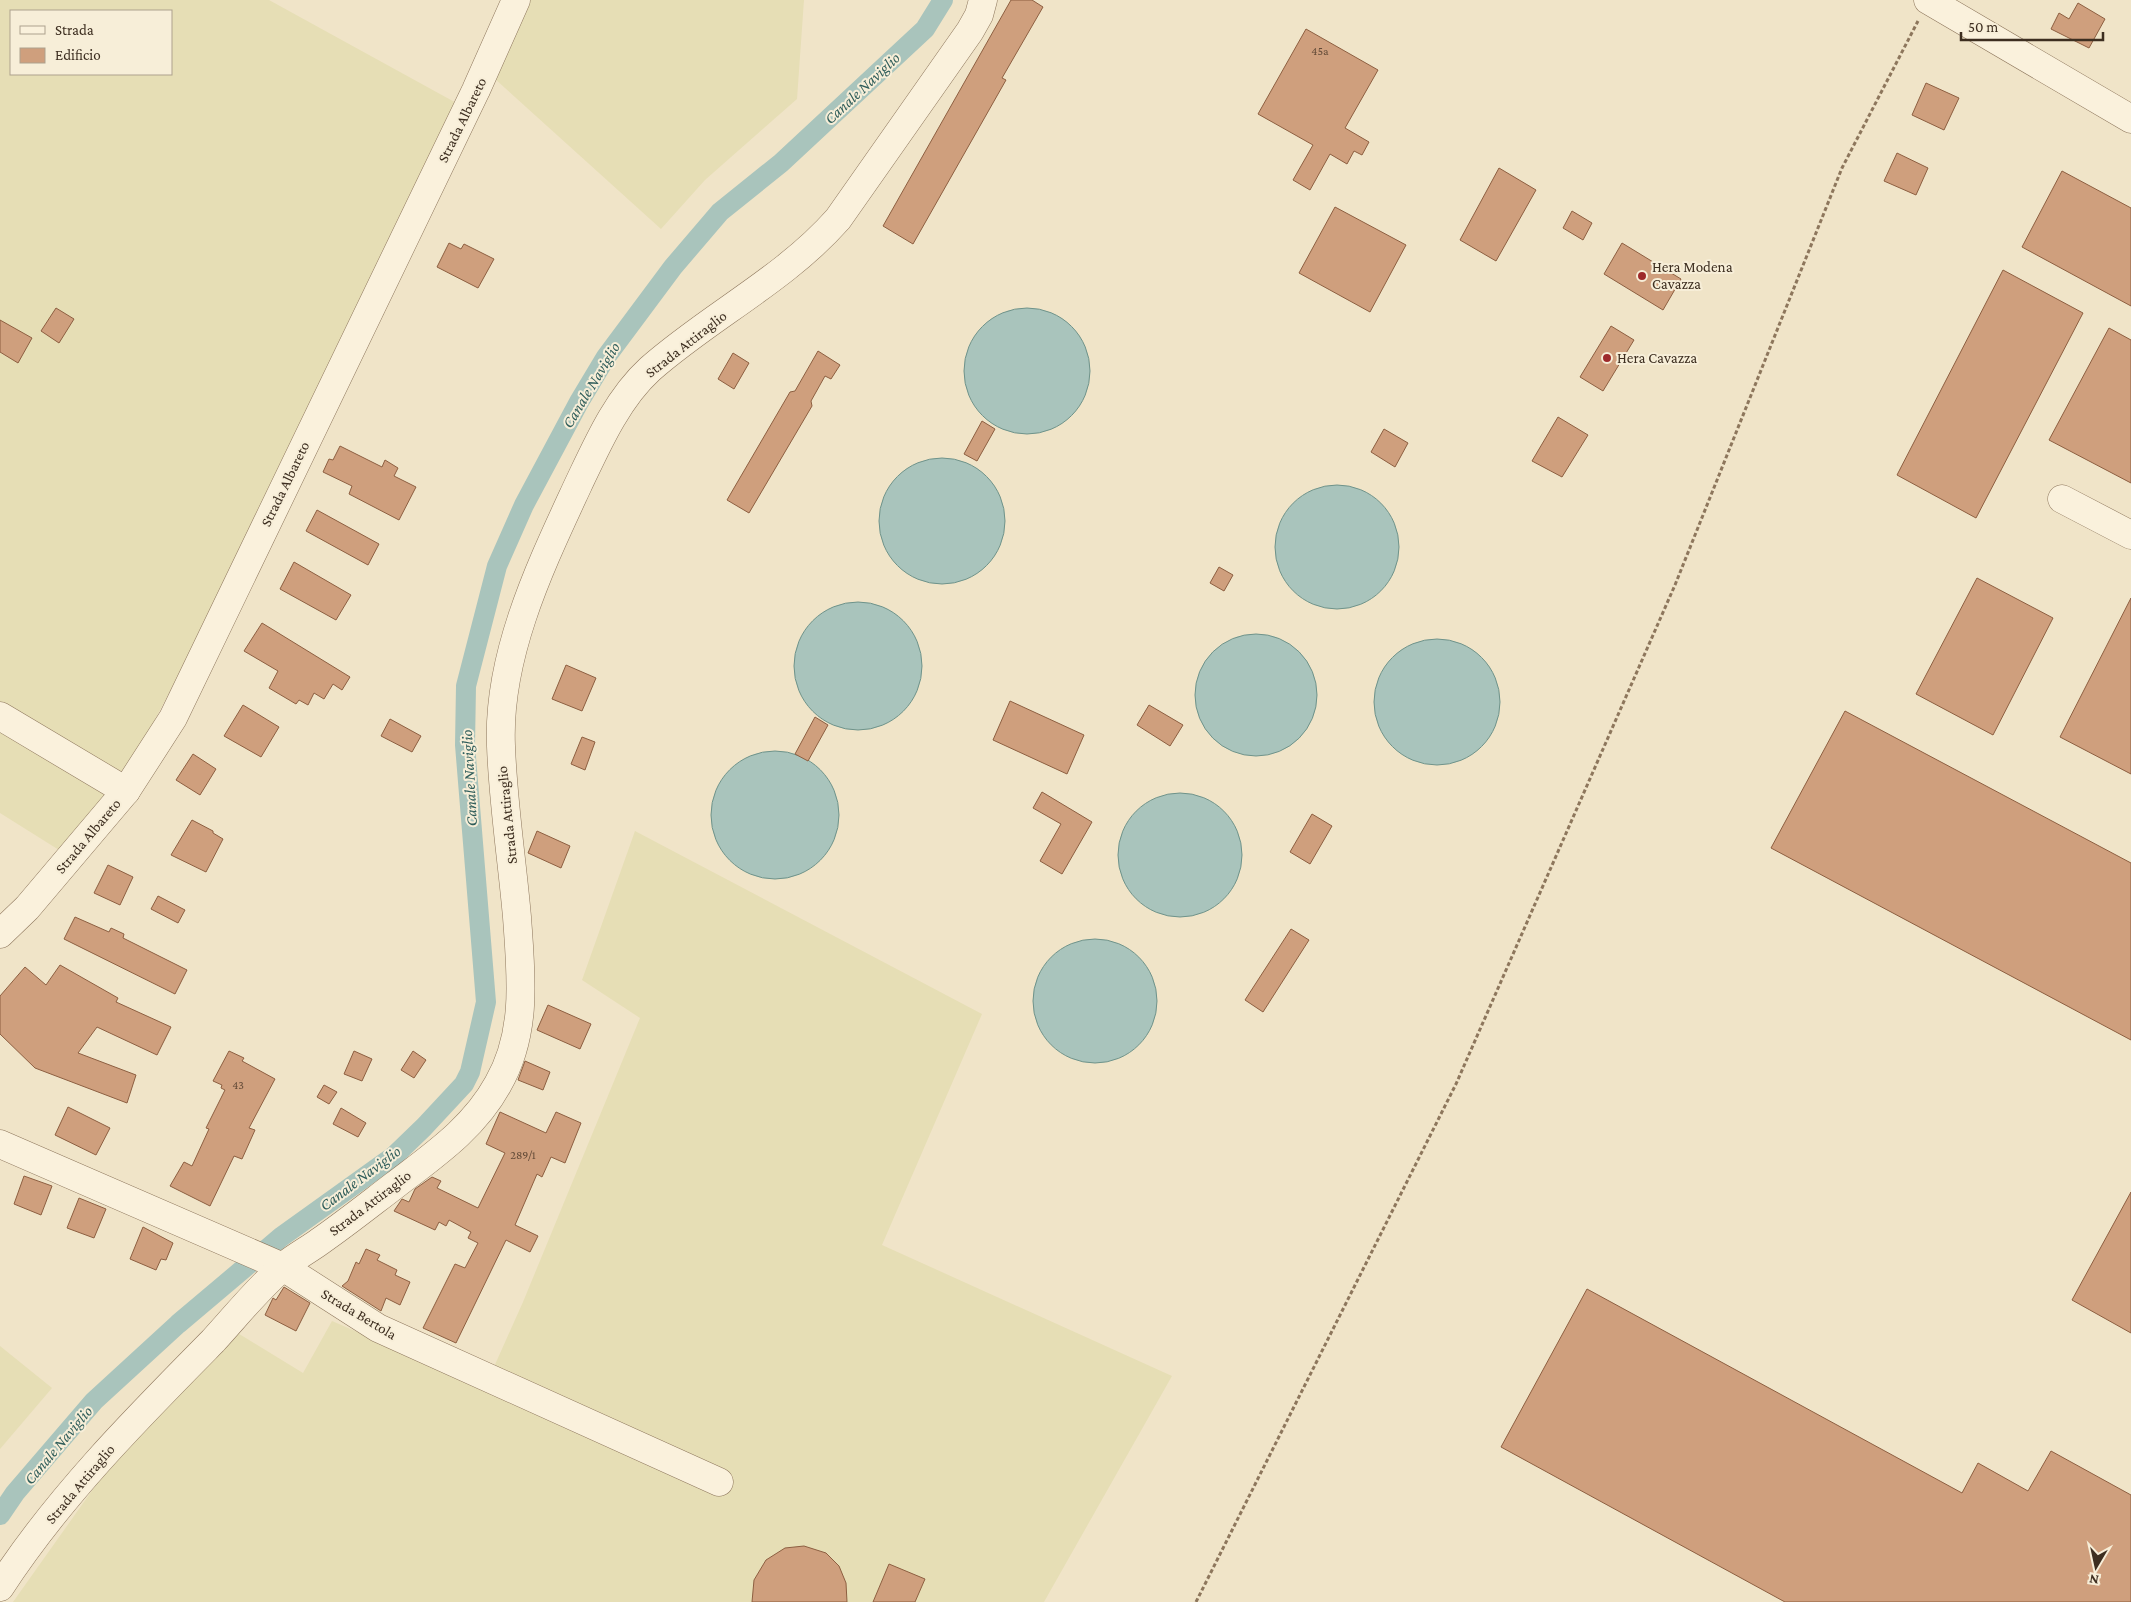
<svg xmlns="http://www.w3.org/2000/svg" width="2131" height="1602" viewBox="0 0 2131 1602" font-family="'Crimson Pro',serif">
	<rect width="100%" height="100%" fill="#f0e4c8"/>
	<g fill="#e6deb5" fill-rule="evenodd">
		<path d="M0,0H269L460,105L185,663L126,774L59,850L0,813ZM11,11H171V74H11Z"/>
		<path d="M528,0H804L797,99L705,180L661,229L495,79Z"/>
		<path d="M635,831L982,1014L882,1245L1172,1376L1044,1602H13L152,1406L231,1329L303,1373L332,1321L485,1387L523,1302L640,1018L582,980Z"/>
		<path d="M0,1346L52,1388L0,1449Z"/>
	</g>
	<g fill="#a9c4bc" stroke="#6f938a">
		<circle cx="1027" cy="371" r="63"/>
		<circle cx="942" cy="521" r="63"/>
		<circle cx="1337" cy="547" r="62"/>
		<circle cx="858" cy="666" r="64"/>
		<circle cx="1256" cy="695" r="61"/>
		<circle cx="1437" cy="702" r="63"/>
		<circle cx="775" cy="815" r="64"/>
		<circle cx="1180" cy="855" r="62"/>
		<circle cx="1095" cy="1001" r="62"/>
	</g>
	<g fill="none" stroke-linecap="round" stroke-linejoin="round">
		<path stroke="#a9c4bc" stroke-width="20" d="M0,1515L15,1493L94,1401L178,1324L281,1237L394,1156L424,1127L464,1084L470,1072L486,1002L465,745L466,686L497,566L524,505L579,402L606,357L673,267L720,212L781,163L925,29L943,0"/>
	</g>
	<g fill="#cf9f7d" stroke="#8d5f41">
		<path d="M1011,0H1032L1043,7L1002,78L1006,80L913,244L883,226Z"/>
		<path d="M2078,3L2105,19L2089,48L2051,29L2059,13L2069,19Z"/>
		<path d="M1306,29L1378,70L1345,128L1369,142L1362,155L1354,151L1347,164L1330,154L1310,190L1293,180L1313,145L1258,114Z"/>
		<path d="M1926,83L1959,98L1944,130L1912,115Z"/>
		<path d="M1897,153L1928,168L1916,195L1884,181Z"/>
		<path d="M1499,168L1536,190L1496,261L1460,240Z"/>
		<path d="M2062,171L2131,208V306L2022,247Z"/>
		<path d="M1335,207L1406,245L1370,312L1299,273Z"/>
		<path d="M1572,211L1592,223L1583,240L1563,228Z"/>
		<path d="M449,243L461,249L464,244L494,259L478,288L437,267Z"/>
		<path d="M1622,243L1681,279L1663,310L1604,274Z"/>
		<path d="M2003,270L2083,313L1976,518L1897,475Z"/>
		<path d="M56,308L74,319L59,343L41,331Z"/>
		<path d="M0,320L32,338L18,363L0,352Z"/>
		<path d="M1611,326L1634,340L1603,391L1580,377Z"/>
		<path d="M2109,328L2131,340V483L2049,440Z"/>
		<path d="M818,351L840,365L831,379L825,376L811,401L812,406L749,513L727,500L790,392L795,391Z"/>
		<path d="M733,353L749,363L734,389L718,379Z"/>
		<path d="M1558,417L1588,435L1562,477L1532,461Z"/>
		<path d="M982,421L995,429L977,461L964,454Z"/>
		<path d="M1384,429L1408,443L1395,467L1371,452Z"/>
		<path d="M340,446L382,467L385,460L398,468L394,476L416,487L399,520L349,494L352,486L323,472L329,459L333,460Z"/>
		<path d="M317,510L379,544L368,565L306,531Z"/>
		<path d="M294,562L351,595L336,620L280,589Z"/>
		<path d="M1219,567L1233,575L1224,591L1210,583Z"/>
		<path d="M1977,578L2053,618L1993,735L1916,694Z"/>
		<path d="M2131,598V774L2060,737Z"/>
		<path d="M262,623L350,677L342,690L333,684L324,699L314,693L308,705L299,700L296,704L269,688L278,671L244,651Z"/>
		<path d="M566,665L596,678L582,711L552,699Z"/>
		<path d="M1010,701L1084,735L1067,774L993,740Z"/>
		<path d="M243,705L279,727L261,757L224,736Z"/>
		<path d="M1149,705L1183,725L1170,746L1137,725Z"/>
		<path d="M1845,711L2131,863V1040L1771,848Z"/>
		<path d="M815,717L828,725L808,761L795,754Z"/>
		<path d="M390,719L421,736L412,752L381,736Z"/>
		<path d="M582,737L595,742L585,770L571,764Z"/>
		<path d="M193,754L216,769L200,795L176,780Z"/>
		<path d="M1042,792L1092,822L1062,874L1040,861L1061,824L1033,808Z"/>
		<path d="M1312,814L1332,826L1310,864L1290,852Z"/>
		<path d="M192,820L213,831V833L223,839L206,872L171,855Z"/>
		<path d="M537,831L570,846L561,868L528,853Z"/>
		<path d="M108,865L133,877L120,905L94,893Z"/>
		<path d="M158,896L185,910L178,923L151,909Z"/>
		<path d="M75,917L109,932L111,928L124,934L123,938L187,970L175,994L64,939Z"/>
		<path d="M1291,929L1309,940L1263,1012L1245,1000Z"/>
		<path d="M60,965L118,998L116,1002L171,1027L157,1055L97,1027L78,1053L136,1075L127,1103L35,1068L0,1034V996L25,967L46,985Z"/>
		<path d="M548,1005L591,1024L580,1049L537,1030Z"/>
		<path d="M229,1051L244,1058L242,1061L275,1079L249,1128L255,1130L242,1159L234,1156L210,1206L170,1186L184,1162L192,1166L209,1129L206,1128L225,1090L221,1088L222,1085L213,1081Z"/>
		<path d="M354,1051L372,1059L362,1081L344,1074Z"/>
		<path d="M413,1051L426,1060L414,1078L401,1070Z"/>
		<path d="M525,1061L550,1072L543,1090L518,1080Z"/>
		<path d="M324,1085L337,1092L329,1104L317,1097Z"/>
		<path d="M68,1107L110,1128L96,1155L55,1135Z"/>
		<path d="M341,1108L366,1123L358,1137L333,1124Z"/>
		<path d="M500,1112L546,1133L556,1112L581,1123L565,1163L551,1157L542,1177L537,1174L515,1225L538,1236L530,1252L506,1240L456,1343L423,1328L455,1264L465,1268L478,1243L468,1238L471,1232L449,1220L446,1226L439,1222L435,1230L394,1211L402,1199L409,1202L415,1189L432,1177L441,1181L437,1188L478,1208L505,1153L486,1144Z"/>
		<path d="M24,1176L52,1186L41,1215L14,1204Z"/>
		<path d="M2131,1192V1333L2072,1300Z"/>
		<path d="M79,1198L106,1209L94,1238L67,1228Z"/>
		<path d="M143,1227L173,1243L166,1260L161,1259L156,1270L130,1259Z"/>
		<path d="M366,1249L380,1255L377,1260L397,1270L395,1275L410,1282L400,1305L386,1298L381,1311L342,1286L348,1281L356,1262L359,1264Z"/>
		<path d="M284,1287L310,1303L296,1331L265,1315L273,1298L276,1300Z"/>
		<path d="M1587,1289L1962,1493L1978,1463L2028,1491L2051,1451L2131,1495V1602H1785L1501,1447Z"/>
		<path d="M804,1546L826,1553L839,1566L846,1583L847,1602H752L754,1580L766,1560L785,1548Z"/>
		<path d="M889,1564L925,1579L915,1602H873Z"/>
	</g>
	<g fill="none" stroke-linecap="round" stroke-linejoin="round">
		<defs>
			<g id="minor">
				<path d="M1928,0L2131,119"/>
				<path d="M2062,499L2131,535"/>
				<path d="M0,716L126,791"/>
				<path d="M0,934L27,908L126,791L173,718L476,90L516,0"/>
				<path d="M0,1144L283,1267L378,1328L719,1482"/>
				<path d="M0,1587C60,1495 137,1418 213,1341C236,1316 258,1288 284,1266C295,1257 308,1250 319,1242C345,1224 370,1204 395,1185C434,1155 474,1128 498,1084C528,1032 521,974 517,917C512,860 503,803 501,746C497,655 541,565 578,485C597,445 617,399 650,369C710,316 784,280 838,219L970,31L979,15L983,0"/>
			</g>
		</defs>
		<use href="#minor" stroke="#8d765c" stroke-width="29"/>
		<path stroke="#8d765c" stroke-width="3" stroke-dasharray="4 2.5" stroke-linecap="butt" d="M1196,1602L1456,1084L1675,585L1842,168L1918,21"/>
		<use href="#minor" stroke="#faf1dc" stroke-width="28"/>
	</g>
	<g fill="#9e2a2b" stroke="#f7eed8" stroke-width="2">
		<circle cx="1642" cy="276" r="5"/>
		<circle cx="1607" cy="358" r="5"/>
	</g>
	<g text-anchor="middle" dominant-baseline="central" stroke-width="4" stroke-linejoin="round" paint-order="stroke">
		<g font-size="12" fill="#624a37">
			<text x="1320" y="51">45a</text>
			<text x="238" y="1085">43</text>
			<text x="523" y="1155">289/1</text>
		</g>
		<g font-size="15" fill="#3d2e20" stroke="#f7eed8">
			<text transform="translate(462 120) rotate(-64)">Strada Albareto</text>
			<text transform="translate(686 344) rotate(-38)">Strada Attiraglio</text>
			<text transform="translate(285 484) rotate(-64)">Strada Albareto</text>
			<text transform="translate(507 815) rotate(-96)">Strada Attiraglio</text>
			<text transform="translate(88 836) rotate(-50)">Strada Albareto</text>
			<text transform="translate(370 1203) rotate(-37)">Strada Attiraglio</text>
			<text transform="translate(359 1314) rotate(31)">Strada Bertola</text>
			<text transform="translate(80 1484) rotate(-50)">Strada Attiraglio</text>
		</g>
		<g font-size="15" fill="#3d2e20" stroke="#f7eed8" text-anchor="start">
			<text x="1652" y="267">Hera Modena<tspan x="1652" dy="17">Cavazza</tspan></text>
			<text x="1617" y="358">Hera Cavazza</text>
		</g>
		<g font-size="16" font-style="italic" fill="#2f5d5a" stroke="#f7eed8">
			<text transform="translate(862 88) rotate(-43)">Canale Naviglio</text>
			<text transform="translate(591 385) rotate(-59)">Canale Naviglio</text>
			<text transform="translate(469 778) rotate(-93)">Canale Naviglio</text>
			<text transform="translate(360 1178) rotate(-37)">Canale Naviglio</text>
			<text transform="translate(58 1445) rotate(-50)">Canale Naviglio</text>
		</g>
	</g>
	<rect x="10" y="10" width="162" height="65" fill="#f7eed8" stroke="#ada18e"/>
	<rect x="20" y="26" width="25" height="8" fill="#faf1dc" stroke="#ada18e"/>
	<text x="55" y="35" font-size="15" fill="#3d2e20">Strada</text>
	<rect x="20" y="48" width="25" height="15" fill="#cf9f7d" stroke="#ada18e"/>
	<text x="55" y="60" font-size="15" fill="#3d2e20">Edificio</text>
	<g transform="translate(2096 1567) rotate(189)" stroke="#f7eed8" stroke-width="4" paint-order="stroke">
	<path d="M0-4L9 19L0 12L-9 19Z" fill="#3d2e20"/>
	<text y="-8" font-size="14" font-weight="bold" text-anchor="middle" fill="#3d2e20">N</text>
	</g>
	<path d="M1961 32v8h142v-8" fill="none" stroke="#3d2e20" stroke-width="2.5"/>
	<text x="1968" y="32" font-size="15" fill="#3d2e20" stroke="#f7eed8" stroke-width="4" paint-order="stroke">50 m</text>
</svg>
